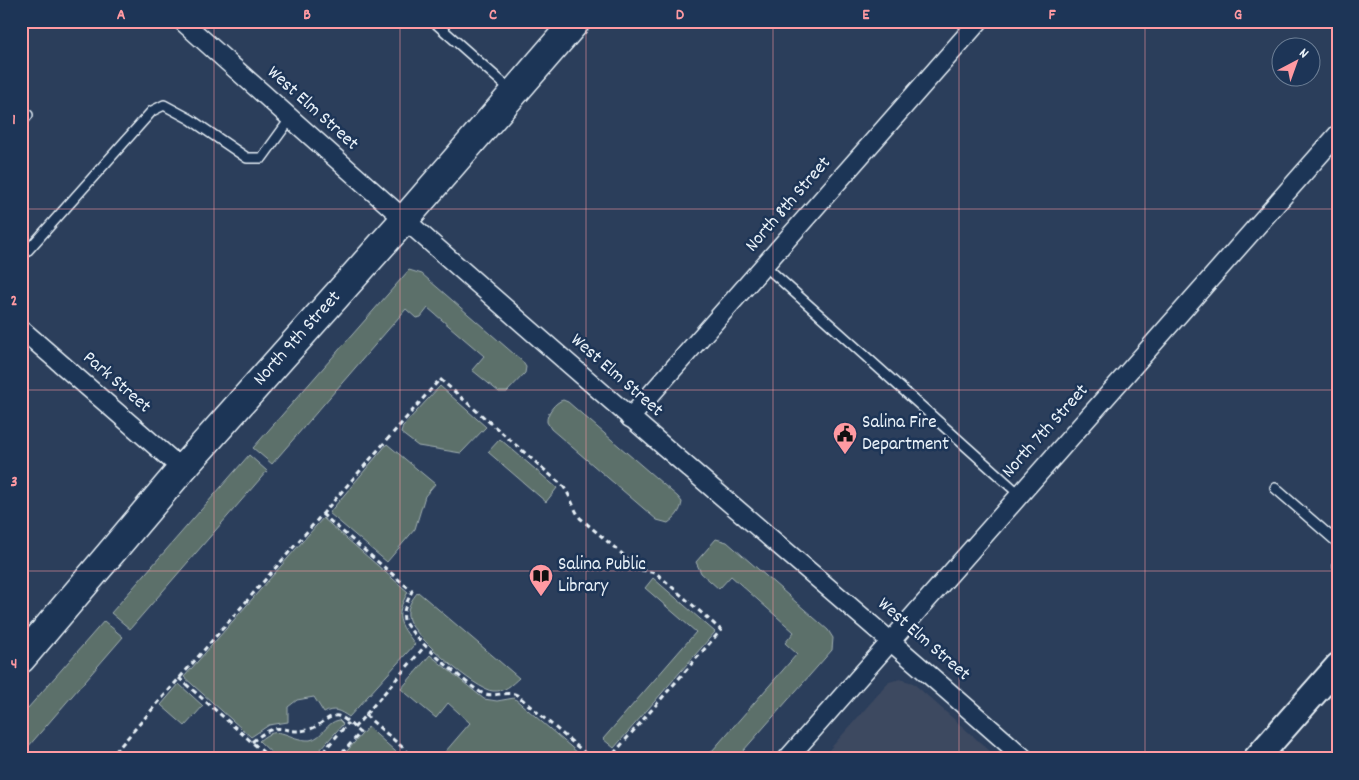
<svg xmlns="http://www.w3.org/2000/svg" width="1359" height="780" viewBox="0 0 1359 780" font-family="Dekko,sans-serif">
	<rect width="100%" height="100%" fill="#2b3e5b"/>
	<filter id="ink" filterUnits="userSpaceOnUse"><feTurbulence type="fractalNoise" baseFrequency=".02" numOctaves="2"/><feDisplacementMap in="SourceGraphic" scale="10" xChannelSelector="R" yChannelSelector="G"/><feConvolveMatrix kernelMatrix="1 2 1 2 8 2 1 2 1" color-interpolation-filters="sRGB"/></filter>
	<g filter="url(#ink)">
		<path fill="#3c4860" d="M900,679L913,683L999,759H821L889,682Z"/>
		<g fill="#5c706b" stroke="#a2b0b2">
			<path d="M409,270L422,274L522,361L526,367L525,373L507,392H499L472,370L484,356L428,308L421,317L416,318L406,309L272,464L253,448Z"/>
			<path d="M440,386L486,427L461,453L418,446L401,433L403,426Z"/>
			<path d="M563,400L568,402L678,497L682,502C681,511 675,518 668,523L657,520L551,429L547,422C546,414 555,402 563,400Z"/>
			<path d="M500,439L557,488L546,502L488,452Z"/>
			<path d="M387,444L435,484L425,496L415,529L387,562L329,513Z"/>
			<path d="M249,455L267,471L130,629L111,613Z"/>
			<path d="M323,518L408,592C394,617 399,623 415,644L349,717C340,711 334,707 324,713L314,697L297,700L288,707V722L269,725L251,737L184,677Z"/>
			<path d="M716,539L727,542L828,630L833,638L832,650L736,759H705L797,654L785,643L794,632L731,576L719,589L701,573L696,562Z"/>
			<path d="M653,578L715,632L614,748L603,739L696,632L645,588Z"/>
			<path d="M418,592L519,678C511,685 505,692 493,691C477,691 413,635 409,620C405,609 412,599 418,592Z"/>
			<path d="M104,621L123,637L21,755V716Z"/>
			<path d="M430,655L484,699L497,701L514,698L585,759H439L470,723L448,703L436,718L401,689Z"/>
			<path d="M179,684L203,706L185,726L161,705Z"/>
			<path d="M339,720L343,724L312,759H278L259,741C280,722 288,741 310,740C323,738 326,722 339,720Z"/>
			<path d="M368,727L404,759H340Z"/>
		</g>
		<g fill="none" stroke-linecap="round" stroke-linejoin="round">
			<defs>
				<g id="service">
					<path d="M433,21L512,91"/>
					<path d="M21,123L28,115"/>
					<path d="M21,258L152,111L164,105L190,119L247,158H262L291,118"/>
					<path d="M764,265L1019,494"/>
					<path d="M1275,488L1338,543"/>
					<path d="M1338,562V566"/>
				</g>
				<g id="minor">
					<path d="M182,21C330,154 479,286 629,416C761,531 895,643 1025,759"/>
					<path d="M21,329L182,469"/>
					<path d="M630,418L979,21"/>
					<path d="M787,759L1338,134"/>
				</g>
				<path id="secondary" d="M1256,759L1338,666"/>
				<path id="primary" d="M21,659L182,469L404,220L576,21"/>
			</defs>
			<use href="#service" stroke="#e8f1f8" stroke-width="12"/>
			<use href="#minor" stroke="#e8f1f8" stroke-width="21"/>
			<use href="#secondary" stroke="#e8f1f8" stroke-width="29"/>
			<use href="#primary" stroke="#e8f1f8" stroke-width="31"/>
			<g stroke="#e8f1f8" stroke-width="3" stroke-dasharray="5 4" stroke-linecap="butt">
				<path d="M322,514L412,591C408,600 402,611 404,620C407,633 467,684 480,692C493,699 506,690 517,695L592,759"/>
				<path d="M179,678L271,759"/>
				<path d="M365,715L416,759"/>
				<path d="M354,728L425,646"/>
				<path d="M252,742C283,716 282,737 310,729C319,727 329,714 338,716C346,718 354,728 360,733L337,759"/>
				<path d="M109,759L440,379L563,486C571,496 573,508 580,518L641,570L656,573L721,630L609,759"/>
				<path d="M317,759L348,723"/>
				<path d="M423,759L425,756L428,759"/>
			</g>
			<use href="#service" stroke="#1d3557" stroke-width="9"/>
			<use href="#minor" stroke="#1d3557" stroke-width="18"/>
			<use href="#secondary" stroke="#1d3557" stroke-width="25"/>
			<use href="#primary" stroke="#1d3557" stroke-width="28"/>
		</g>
	</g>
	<path fill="none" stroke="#ff9aa2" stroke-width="1" stroke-opacity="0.55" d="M214,21V759M400,21V759M586,21V759M773,21V759M959,21V759M1145,21V759M21,209H1338M21,390H1338M21,571H1338"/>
	<defs>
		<symbol id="civic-pin" viewBox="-11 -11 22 30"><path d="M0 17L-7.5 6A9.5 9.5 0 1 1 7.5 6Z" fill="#ff9aa2" stroke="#1d3557"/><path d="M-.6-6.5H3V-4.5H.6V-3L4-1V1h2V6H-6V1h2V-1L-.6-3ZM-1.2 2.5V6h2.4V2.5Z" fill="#111"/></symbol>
		<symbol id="library-pin" viewBox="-11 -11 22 30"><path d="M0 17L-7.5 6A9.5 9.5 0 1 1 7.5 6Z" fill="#ff9aa2" stroke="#1d3557"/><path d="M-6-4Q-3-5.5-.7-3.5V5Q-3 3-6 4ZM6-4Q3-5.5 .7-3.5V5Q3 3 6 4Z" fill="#111"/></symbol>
	</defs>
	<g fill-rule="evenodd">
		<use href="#civic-pin" x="831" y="420" width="28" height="38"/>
		<use href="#library-pin" x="527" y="562" width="28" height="38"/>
	</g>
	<g text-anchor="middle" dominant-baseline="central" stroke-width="5" stroke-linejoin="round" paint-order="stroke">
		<g font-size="19" fill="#e8f1f8" stroke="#1d3557">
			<text transform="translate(312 109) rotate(42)">West Elm Street</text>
			<text transform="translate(789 205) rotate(-49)">North 8th Street</text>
			<text transform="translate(298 339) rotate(-48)">North 9th Street</text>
			<text transform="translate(616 376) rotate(41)">West Elm Street</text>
			<text transform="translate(116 383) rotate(41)">Park Street</text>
			<text transform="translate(1046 432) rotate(-48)">North 7th Street</text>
			<text transform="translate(923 640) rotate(41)">West Elm Street</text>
		</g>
		<g font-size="19" fill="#e8f1f8" stroke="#1d3557" text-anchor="start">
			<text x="862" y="423">Salina Fire<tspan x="862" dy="22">Department</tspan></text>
			<text x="558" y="565">Salina Public<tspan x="558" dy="22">Library</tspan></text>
		</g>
	</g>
	<rect width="1359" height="780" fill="none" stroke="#1d3557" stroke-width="55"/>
	<g transform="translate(1296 62) rotate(41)"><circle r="24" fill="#1d3557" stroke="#6e8097"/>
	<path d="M0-4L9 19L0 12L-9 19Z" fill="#ff9aa2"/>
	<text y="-8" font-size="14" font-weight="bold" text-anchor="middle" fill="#e8f1f8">N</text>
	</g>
	<rect x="28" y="28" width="1304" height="724" fill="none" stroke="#ff9aa2" stroke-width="2"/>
	<g font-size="16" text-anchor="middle" font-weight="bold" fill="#ff9aa2">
		<text x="121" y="19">A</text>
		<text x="307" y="19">B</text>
		<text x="493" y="19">C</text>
		<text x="680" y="19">D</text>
		<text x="866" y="19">E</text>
		<text x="1052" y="19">F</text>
		<text x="1238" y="19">G</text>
		<text x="14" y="124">1</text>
		<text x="14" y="305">2</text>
		<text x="14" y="486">3</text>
		<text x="14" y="668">4</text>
	</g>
</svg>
